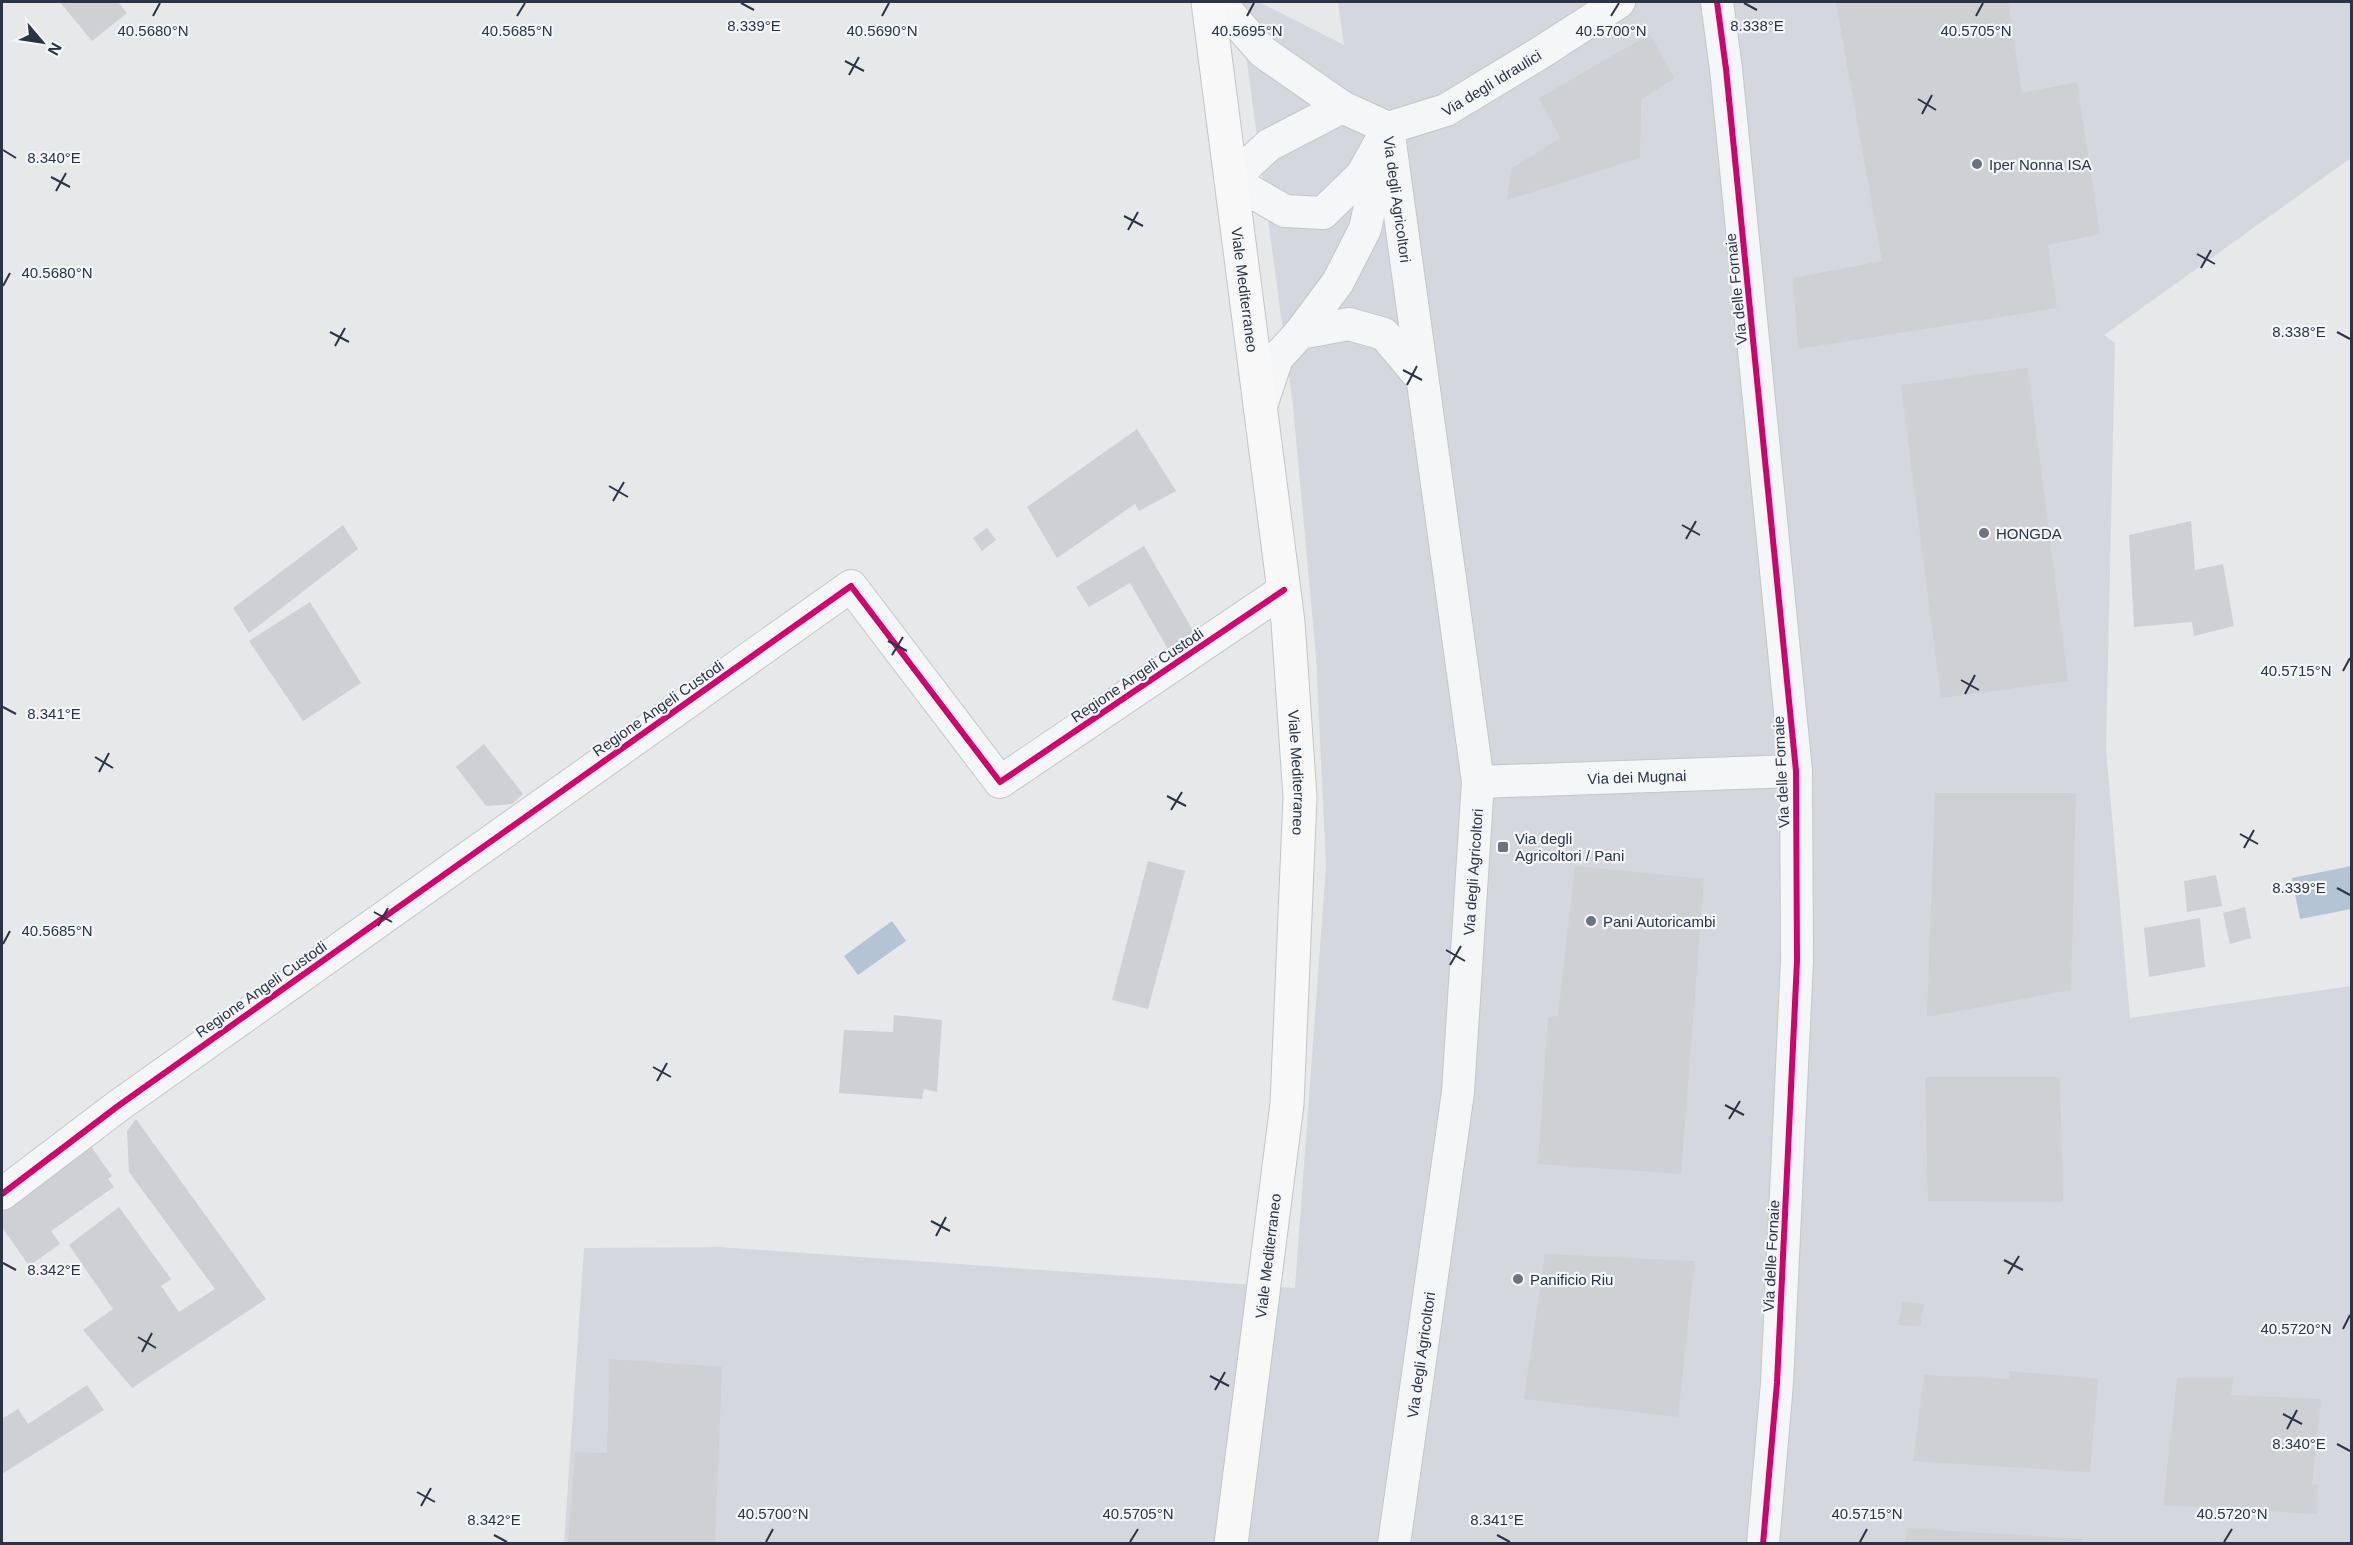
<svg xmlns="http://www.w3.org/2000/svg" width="2353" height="1545" viewBox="0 0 2353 1545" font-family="Arial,sans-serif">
	<rect width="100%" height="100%" fill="#e6e8ea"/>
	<path fill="#d4d7dd" d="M1239,2H1259L1344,45L1338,2H2351V158L2104,335L2115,343L2106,749L2130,1018L2351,986V1543L564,1544L584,1248L719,1247L1295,1288L1326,866L1316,656L1293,406Z"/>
	<g fill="#b4c4d5">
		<path d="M2351,866V909L2300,919L2292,878Z"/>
		<path d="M892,921L906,941L858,975L844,956Z"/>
	</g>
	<g fill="#ced0d3">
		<path d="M60,2H118L127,13L92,41Z"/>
		<path d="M1842,2H2008L2022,93L2077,82L2100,234L2048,245L2057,308L1798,349L1793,278L1882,261L1836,3Z"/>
		<path d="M1650,34L1674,78L1641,100L1640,158L1507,200L1511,169L1560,138L1539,98Z"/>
		<path d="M2028,368L2068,681L1941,698L1901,385Z"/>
		<path d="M1137,429L1176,491L1139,511L1135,504L1057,558L1027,507Z"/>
		<path d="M2191,521L2195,570L2223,564L2234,626L2194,636L2192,622L2134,627L2129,535Z"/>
		<path d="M343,525L358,549L249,633L233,608Z"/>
		<path d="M987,528L996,540L982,551L973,538Z"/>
		<path d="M1144,546L1195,634L1169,651L1130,583L1089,607L1076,587Z"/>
		<path d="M310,602L361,683L303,721L249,641Z"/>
		<path d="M484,744L523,794L512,804L486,806L456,767Z"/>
		<path d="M1935,793H2076L2071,990L1927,1017Z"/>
		<path d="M1148,861L1185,871L1148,1009L1112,1000Z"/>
		<path d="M1575,866L1704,879L1681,1174L1538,1164L1548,1017L1558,1016Z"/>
		<path d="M2216,875L2222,906L2187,912L2184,881Z"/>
		<path d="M2245,907L2251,938L2230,944L2223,913Z"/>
		<path d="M2200,918L2205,967L2149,977L2144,928Z"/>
		<path d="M894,1015L942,1020L937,1092L924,1089L922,1099L839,1093L844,1030L893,1032Z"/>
		<path d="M1925,1077H2060L2063,1202L1928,1201Z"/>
		<path d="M136,1119L266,1299L132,1388L83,1330L113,1309L69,1245L119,1207L171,1279L161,1286L179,1312L215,1289L129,1172L127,1131Z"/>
		<path d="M90,1145L112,1176L108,1179L114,1187L51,1231L60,1244L29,1266L2,1227V1207Z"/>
		<path d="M1545,1254L1695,1261L1678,1417L1524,1399Z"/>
		<path d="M1902,1302L1924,1304L1920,1326L1898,1325Z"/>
		<path d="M610,1359L722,1367L715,1544L568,1543L575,1452L607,1453Z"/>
		<path d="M2009,1371L2098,1379L2090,1472L1913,1461L1924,1375L2009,1379Z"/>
		<path d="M2177,1378H2233L2231,1395L2321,1399L2312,1484L2318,1485L2317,1514L2163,1505Z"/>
		<path d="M87,1385L104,1410L2,1474V1419L18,1409L28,1424Z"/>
		<path d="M1907,1528L2082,1539L2081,1544H1905Z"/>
	</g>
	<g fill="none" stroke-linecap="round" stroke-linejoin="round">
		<defs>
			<g id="street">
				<path id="s1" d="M1219,2L1263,52L1342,107L1388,128L1446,110L1540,53L1619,2"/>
				<path d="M1717,2L1726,69L1796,771L1797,961L1777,1383L1763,1544"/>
				<path d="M1342,107L1269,145L1231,180L1285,211L1323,213L1362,175L1388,128"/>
				<path id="s2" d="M1388,128L1478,782L1458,1092L1394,1544"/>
				<path d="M1300,333L1338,282L1365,229L1382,152"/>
				<path d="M1260,409L1277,358L1300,333L1349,324L1384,334L1422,379"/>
				<path id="s3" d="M1478,782L1796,771"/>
				<path d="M2,1194L118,1106L851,586L1000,782L1284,590"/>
			</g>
			<g id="primary">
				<path id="s4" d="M1208,2L1288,622L1300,797L1287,1104L1231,1544"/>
			</g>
		</defs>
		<use href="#street" stroke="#c4c6c8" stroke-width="34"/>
		<use href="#primary" stroke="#c2c5c8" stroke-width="35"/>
		<use href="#street" stroke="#f5f6f7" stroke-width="32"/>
		<use href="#primary" stroke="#f8f8f8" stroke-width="33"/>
		<defs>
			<g id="cycleway">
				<path d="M1717,2L1726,69L1796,771L1797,961L1777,1383L1763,1544"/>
				<path d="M2,1194L118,1106L851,586L1000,782L1284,590"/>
			</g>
		</defs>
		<use href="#cycleway" stroke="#f4f6f9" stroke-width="10"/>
		<use href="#cycleway" stroke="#d6006c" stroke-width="6"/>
	</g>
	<path fill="none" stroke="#2b3445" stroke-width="2" d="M741,3L754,10M1744,3L1757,10M153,16L160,3M517,16L525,3M882,16L889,3M1247,16L1254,3M1611,16L1619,3M1976,16L1983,3M845,61L864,71M849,75L859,57M1918,99L1936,110M1922,114L1932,95M3,150L16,158M51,177L70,187M56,191L66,173M1124,216L1143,226M1128,230L1138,212M2197,254L2215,264M2201,268L2211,250M3,286L10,273M330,332L349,342M2337,332L2350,339M335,346L345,328M1403,370L1422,380M1407,385L1417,366M609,486L628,497M613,501L624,482M1682,525L1700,535M1686,539L1696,521M888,641L907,651M892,655L903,637M2343,671L2350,658M1961,680L1979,690M1965,694L1975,675M3,707L16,714M95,757L113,768M99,772L109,753M1167,796L1186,806M1171,810L1182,792M2240,834L2258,844M2244,848L2254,830M2337,888L2350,895M374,912L392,922M378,926L388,908M3,944L10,931M1446,950L1465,961M1450,965L1461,946M653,1067L671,1077M657,1081L667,1063M1725,1105L1744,1115M1729,1119L1740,1101M931,1221L950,1231M936,1236L946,1217M2004,1260L2023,1270M3,1263L16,1270M2008,1274L2019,1256M2343,1329L2350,1315M138,1337L156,1348M142,1352L152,1333M1210,1376L1229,1386M1215,1390L1225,1372M2283,1414L2302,1424M2287,1429L2297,1410M2337,1444L2350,1451M417,1492L435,1502M421,1506L431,1488M494,1535L507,1542M1497,1535L1510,1542M766,1542L773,1529M1130,1542L1138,1529M1860,1542L1867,1529M2224,1542L2232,1529"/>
	<g fill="#6c737f" stroke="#f4f6f9" stroke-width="2">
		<circle cx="1977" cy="164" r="6"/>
		<circle cx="1984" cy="533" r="6"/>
		<rect x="1497" y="841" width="12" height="12" rx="3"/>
		<circle cx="1591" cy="921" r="6"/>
		<circle cx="1518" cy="1279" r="6"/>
	</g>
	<g text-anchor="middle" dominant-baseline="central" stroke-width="4.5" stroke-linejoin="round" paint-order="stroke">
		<g font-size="15" fill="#2b3445" stroke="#f4f6f9">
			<text stroke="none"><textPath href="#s1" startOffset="327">Via degli Idraulici</textPath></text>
			<text stroke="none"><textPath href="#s2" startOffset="72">Via degli Agricoltori</textPath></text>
			<text stroke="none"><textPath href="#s4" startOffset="290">Viale Mediterraneo</textPath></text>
			<text transform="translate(1736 289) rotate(-96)">Via delle Fornaie</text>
			<text transform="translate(1137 675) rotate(-34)">Regione Angeli Custodi</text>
			<text transform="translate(658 708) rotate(-35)">Regione Angeli Custodi</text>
			<text stroke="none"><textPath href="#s4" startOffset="776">Viale Mediterraneo</textPath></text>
			<text transform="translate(1781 772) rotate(-93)">Via delle Fornaie</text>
			<text stroke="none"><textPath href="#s3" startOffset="159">Via dei Mugnai</textPath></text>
			<text transform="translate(1473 872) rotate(-86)">Via degli Agricoltori</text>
			<text transform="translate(261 989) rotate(-35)">Regione Angeli Custodi</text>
			<text transform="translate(1268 1256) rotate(-83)">Viale Mediterraneo</text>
			<text transform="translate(1771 1256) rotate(-87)">Via delle Fornaie</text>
			<text transform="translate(1421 1355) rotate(-82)">Via degli Agricoltori</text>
		</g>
		<g font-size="15" fill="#2b3445" stroke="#f4f6f9" text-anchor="start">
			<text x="1989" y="164">Iper Nonna ISA</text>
			<text x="1996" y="533">HONGDA</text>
			<text x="1515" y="838">Via degli<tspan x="1515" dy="17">Agricoltori / Pani</tspan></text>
			<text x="1603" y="921">Pani Autoricambi</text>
			<text x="1530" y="1279">Panificio Riu</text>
		</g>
	</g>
	<g font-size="15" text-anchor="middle" fill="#2b3445" stroke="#f4f6f9" stroke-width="4.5" stroke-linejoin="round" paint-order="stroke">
		<text x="754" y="31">8.339°E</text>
		<text x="1757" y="31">8.338°E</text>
		<text x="153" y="36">40.5680°N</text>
		<text x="517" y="36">40.5685°N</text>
		<text x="882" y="36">40.5690°N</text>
		<text x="1247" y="36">40.5695°N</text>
		<text x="1611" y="36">40.5700°N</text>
		<text x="1976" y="36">40.5705°N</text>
		<text x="54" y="163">8.340°E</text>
		<text x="57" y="278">40.5680°N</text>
		<text x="2299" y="337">8.338°E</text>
		<text x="2296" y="676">40.5715°N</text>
		<text x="54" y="719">8.341°E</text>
		<text x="2299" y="893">8.339°E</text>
		<text x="57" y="936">40.5685°N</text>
		<text x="54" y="1275">8.342°E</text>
		<text x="2296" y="1334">40.5720°N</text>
		<text x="2299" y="1449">8.340°E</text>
		<text x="773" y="1519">40.5700°N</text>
		<text x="1138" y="1519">40.5705°N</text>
		<text x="1867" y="1519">40.5715°N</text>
		<text x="2232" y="1519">40.5720°N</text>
		<text x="494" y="1525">8.342°E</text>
		<text x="1497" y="1525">8.341°E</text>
	</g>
	<rect width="2353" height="1545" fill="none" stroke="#2b3445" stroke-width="6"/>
	<g transform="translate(42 42) rotate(119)" stroke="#f4f6f9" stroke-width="4.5" paint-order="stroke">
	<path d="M0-4.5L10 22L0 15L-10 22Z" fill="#2b3445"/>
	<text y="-9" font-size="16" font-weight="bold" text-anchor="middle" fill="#2b3445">N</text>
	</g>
</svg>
